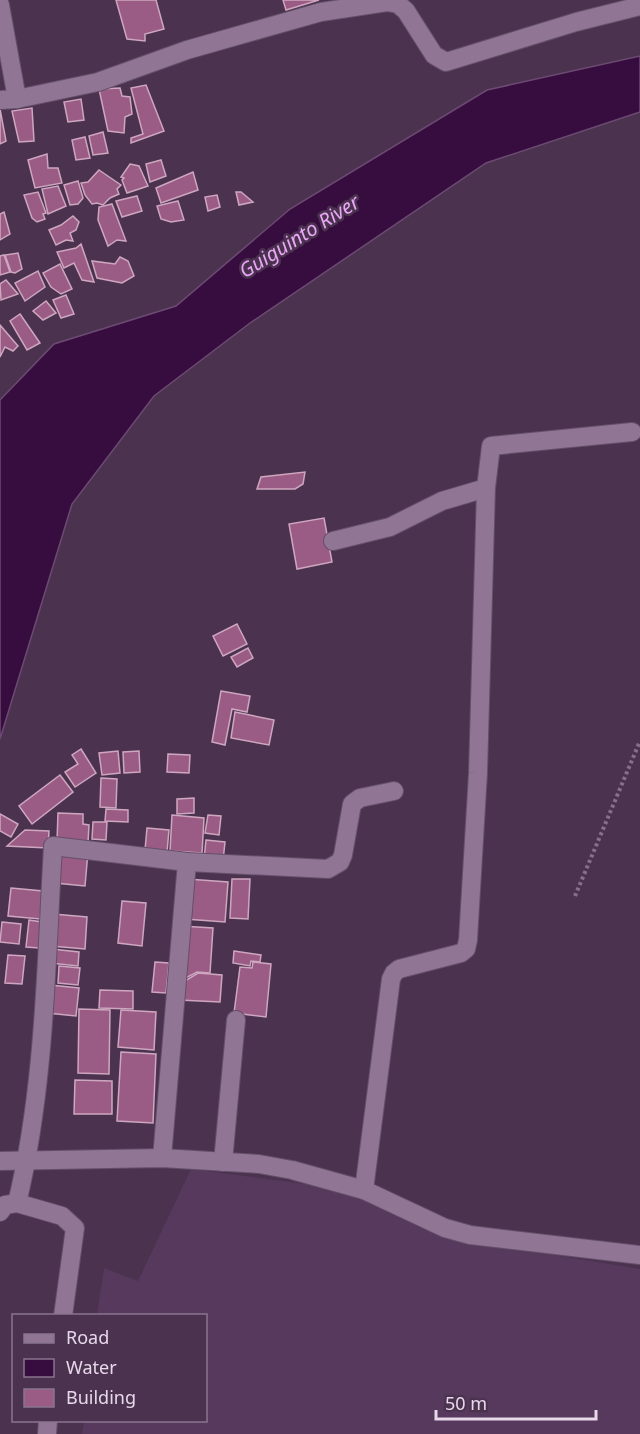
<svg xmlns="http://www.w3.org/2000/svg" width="640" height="1434" viewBox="0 0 640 1434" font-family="'Noto Sans',sans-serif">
	<rect width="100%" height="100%" fill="#4b3350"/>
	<path fill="#56395c" d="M191,1169L351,1190L462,1240L640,1269V1434H82L84,1421L206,1420V1316L97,1315L104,1268L138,1281Z"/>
	<path fill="#370d3f" stroke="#6c4a72" stroke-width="1.5" d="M640,56V112L486,163L250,323L154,396L72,504L0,739V400L54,344L176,306L290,209L487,90Z"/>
	<g fill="#9a5c85" stroke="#cea6bf" stroke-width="1.5">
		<path d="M116,0H156L164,29L145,34V41L127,39Z"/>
		<path d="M283,0H319L286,10Z"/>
		<path d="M146,85L164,131L131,143V138L143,134L131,88Z"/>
		<path d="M120,88L122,96L130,97L132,114L125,117L124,133L108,131L99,89Z"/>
		<path d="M81,99L84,120L68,122L64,102Z"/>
		<path d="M32,108L34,141L19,142L12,111Z"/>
		<path d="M0,109L6,141L0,144Z"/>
		<path d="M103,132L108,153L93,155L89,136Z"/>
		<path d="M85,137L90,158L76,160L72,140Z"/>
		<path d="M47,154L48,168H58L62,183L35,188L28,160Z"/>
		<path d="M161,160L166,176L150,182L146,164Z"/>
		<path d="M130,164L139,166L148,186L127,193L122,180L124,178L121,177Z"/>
		<path d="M99,170L121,185L117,189L119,194L110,198L103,205L97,203L92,204L85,195L81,183L88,182Z"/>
		<path d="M193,172L198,190L161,203L156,188Z"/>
		<path d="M78,181L83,198L78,204L70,205L64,185Z"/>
		<path d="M58,186L66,206L48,214L42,189Z"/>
		<path d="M38,192L46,213L43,214L45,219L37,222L32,218L24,195Z"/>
		<path d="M236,192H241L253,202L239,205Z"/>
		<path d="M217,195L220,207L208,211L205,197Z"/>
		<path d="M137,196L142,211L122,217L116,201Z"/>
		<path d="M178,201L184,220L171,222L161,219L157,206Z"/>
		<path d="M112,204L126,241L117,240L108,246L98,220L99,207Z"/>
		<path d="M4,212L10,234L0,240V214Z"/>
		<path d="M73,216L79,222L76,230L70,233L73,241L66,240L56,245L49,230L61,225Z"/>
		<path d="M81,244L94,282L82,280L74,263L64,268L57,252L76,248Z"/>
		<path d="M18,253L22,269L15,273L11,272L5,255Z"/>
		<path d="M4,255L10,272L0,275V256Z"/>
		<path d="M120,257L128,261L134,276L122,283L97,278L92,261L115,264Z"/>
		<path d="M60,264L72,289L61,294L51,287L43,273Z"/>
		<path d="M38,271L45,287L25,301L15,283Z"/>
		<path d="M6,280L18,294L1,300L0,284Z"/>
		<path d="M66,295L74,314L61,318L53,300Z"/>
		<path d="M46,301L56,313L43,320L33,311Z"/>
		<path d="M20,314L40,343L27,350L10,321Z"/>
		<path d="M0,325L18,346L13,351L5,347L0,357Z"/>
		<path d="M305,472L303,484L295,489H257L261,477Z"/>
		<path d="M324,518L332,562L297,569L289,524Z"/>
		<path d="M237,624L247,644L223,656L213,636Z"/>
		<path d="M248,648L253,658L237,667L231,657Z"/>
		<path d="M221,691L250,696L247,712L232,709L225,745L212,742Z"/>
		<path d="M235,712L274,720L269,745L231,738Z"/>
		<path d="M81,749L96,773L75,787L65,772L78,764L72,755Z"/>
		<path d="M118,751L120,773L102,775L99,753Z"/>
		<path d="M139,751L140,772L124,773L123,752Z"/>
		<path d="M168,754L190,755L189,773L167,772Z"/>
		<path d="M60,775L73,792L32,824L19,806Z"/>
		<path d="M101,778L117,779L116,808L100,807Z"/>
		<path d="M194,798V813L177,814V799Z"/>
		<path d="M106,809L128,810V822L105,821Z"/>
		<path d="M58,813L83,814V824L89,825L88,843L57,842Z"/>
		<path d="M0,814L18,824L11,837L0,831Z"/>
		<path d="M172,815L204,818L202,853L170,851Z"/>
		<path d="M208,815L221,816L219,835L205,833Z"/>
		<path d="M93,822H107L106,840L92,839Z"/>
		<path d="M147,828L169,830L167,852L145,850Z"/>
		<path d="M25,830L49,831L48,848L7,846Z"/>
		<path d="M206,840L225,842L223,861L204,859Z"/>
		<path d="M58,850L88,852L85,886L55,883Z"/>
		<path d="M187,879L228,882L225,922L185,919Z"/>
		<path d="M232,879H250L248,919L230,918Z"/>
		<path d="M11,888L43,891L40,919L8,916Z"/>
		<path d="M122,901L146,903L142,946L118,943Z"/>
		<path d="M53,914L87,917L85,949L51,946Z"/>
		<path d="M29,920L42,922L39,948L26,947Z"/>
		<path d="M2,922L21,924L19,944L0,942Z"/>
		<path d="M181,926L213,928L210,973L197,972L178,982Z"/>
		<path d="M52,949L79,952L78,966L50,963Z"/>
		<path d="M234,951L261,955L260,962L251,961L250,966L233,963Z"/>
		<path d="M8,955L25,956L22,984L5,983Z"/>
		<path d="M155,962L169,963L166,993L152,992Z"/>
		<path d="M253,962L271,964L266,1017L234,1013L240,967L252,968Z"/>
		<path d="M59,966L80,968L78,985L58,983Z"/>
		<path d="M198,973L222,975L220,1002L179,1000L180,984Z"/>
		<path d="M50,985L79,988L76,1016L47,1013Z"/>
		<path d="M100,990L133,991V1009L99,1008Z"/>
		<path d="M79,1009L110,1010L109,1074L78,1073Z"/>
		<path d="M121,1010L156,1012L154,1050L118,1047Z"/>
		<path d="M121,1052L156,1054L153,1123L117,1121Z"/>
		<path d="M75,1080L112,1081V1114H74Z"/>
	</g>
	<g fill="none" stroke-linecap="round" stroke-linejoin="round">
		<defs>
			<g id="minor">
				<path d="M0,5L17,99"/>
				<path d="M0,100L17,99L98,82L187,50L321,12L387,2L398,4L406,11L434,55L446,62L576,22L640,6"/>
				<path d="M333,541L390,527L442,501L486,488"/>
				<path d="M162,1158L187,862"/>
				<path d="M0,1161L162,1158L259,1164L292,1170L364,1190L445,1228L470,1235L640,1255"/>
				<path d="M223,1162L236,1020"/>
				<path d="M364,1190L391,979L394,973L399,969L461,953L466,949L468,940L478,773L486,488L491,446L632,432"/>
				<path d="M17,1203C45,1087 46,965 53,846L187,862L328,869L340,862L343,855L352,804L360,798L394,791"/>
				<path d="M0,1212L5,1205L17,1203L62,1216L75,1228L63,1316"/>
				<path d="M47,1434L48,1420"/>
			</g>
		</defs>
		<use href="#minor" stroke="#644f68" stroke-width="20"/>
		<path stroke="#857189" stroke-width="4" stroke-dasharray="3 3" stroke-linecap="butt" d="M575,896L640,741"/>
		<use href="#minor" stroke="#907595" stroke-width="18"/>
	</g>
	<g text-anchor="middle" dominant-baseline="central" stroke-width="5" stroke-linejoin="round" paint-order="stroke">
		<g font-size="20" font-style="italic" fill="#e9a7f6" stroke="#4b3350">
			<text transform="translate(299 236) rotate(-32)">Guiguinto River</text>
		</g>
	</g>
	<rect x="12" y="1314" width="195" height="108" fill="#4b3350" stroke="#89758e" stroke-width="1.5"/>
	<rect x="24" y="1334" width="30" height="9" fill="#907595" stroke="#89758e" stroke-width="1.5"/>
	<text x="66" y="1344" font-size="18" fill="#e7d8ea">Road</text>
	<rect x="24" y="1359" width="30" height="18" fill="#370d3f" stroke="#89758e" stroke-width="1.5"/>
	<text x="66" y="1374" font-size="18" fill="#e7d8ea">Water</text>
	<rect x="24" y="1389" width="30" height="18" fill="#9a5c85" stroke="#89758e" stroke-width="1.5"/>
	<text x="66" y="1404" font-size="18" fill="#e7d8ea">Building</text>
	<path d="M436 1410v9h160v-9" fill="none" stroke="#e7d8ea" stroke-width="3"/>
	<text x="445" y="1410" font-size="18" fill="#e7d8ea" stroke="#4b3350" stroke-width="4.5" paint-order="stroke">50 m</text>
</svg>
